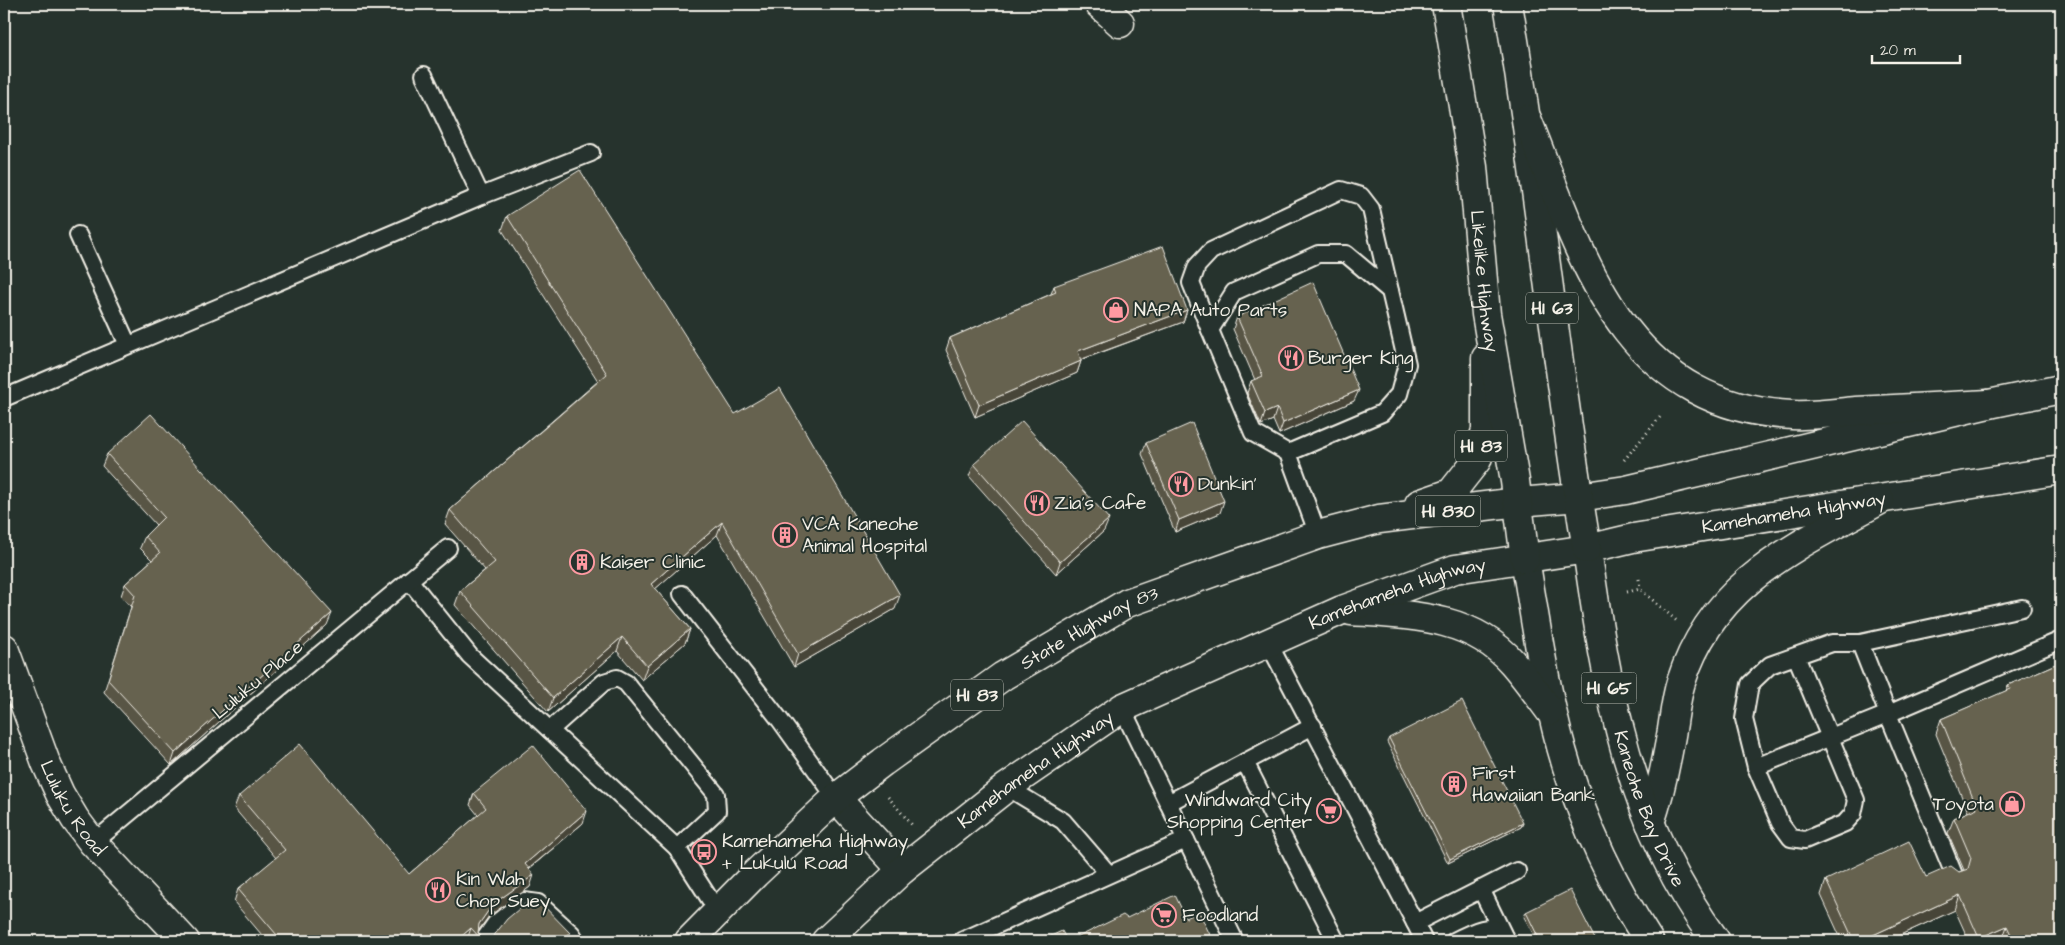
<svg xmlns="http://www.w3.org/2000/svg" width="2065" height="945" viewBox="0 0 2065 945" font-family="'Architects Daughter',sans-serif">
	<rect width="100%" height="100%" fill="#26332d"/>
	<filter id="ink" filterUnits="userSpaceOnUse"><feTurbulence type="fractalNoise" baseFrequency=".02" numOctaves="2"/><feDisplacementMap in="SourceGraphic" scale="10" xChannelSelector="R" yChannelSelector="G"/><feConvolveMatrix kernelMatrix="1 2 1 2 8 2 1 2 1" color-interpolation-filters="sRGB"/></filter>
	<g filter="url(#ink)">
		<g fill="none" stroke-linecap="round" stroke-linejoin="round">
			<defs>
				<g id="lane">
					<path d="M424,75L481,196"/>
					<path d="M78,235L128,345"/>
					<path d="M1210,330L1191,283L1197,266L1211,251L1341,190L1361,196L1371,209L1407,364L1399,394L1382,413L1288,453"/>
					<path d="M4,398L481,196L591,153"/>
					<path d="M1318,535L1288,453L1253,433L1210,330L1234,292L1318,254H1346L1390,291"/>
					<path d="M409,580L470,656L677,848L718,912"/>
					<path d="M682,594L780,720L836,798"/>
					<path d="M1268,642L1415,923L1517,871"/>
					<path d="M1860,643L2022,608"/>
					<path d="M1796,656L1856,800L1853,814L1845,823L1805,840L1791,838L1780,823L1756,767L1744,719L1750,684L1770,665L1832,643H1860L1888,714L2061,640"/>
					<path d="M1122,708L1235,941"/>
					<path d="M550,730L604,682L617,678L626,683L716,794L717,811L677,848"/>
					<path d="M1245,762L1336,941"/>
					<path d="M1756,767L1888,714L1955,877"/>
					<path d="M1007,787L1063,821L1107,872L1098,879"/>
					<path d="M1168,803L1313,726"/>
					<path d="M93,843L448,548"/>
					<path d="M1481,889L1503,934"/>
					<path d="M1415,923L1424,941"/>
					<path d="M483,941L495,924L524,901L538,903L572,934L576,941"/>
					<path d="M961,941L1186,840"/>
					<path d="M1454,941C1473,932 1494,917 1507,941"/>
				</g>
				<g id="street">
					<path d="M1099,4L1120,23"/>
					<path id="s1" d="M4,648L46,763L60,794L75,819L93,843L185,941"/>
				</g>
				<g id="secondary">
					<path d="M1579,497L1626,490L1989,404L2061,389"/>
					<path id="s2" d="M1587,549L1633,538L2061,470"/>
				</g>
				<g id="primary">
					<path d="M1419,504L1451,493L1477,460L1486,430V358"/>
					<path d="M1525,559C1537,629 1546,700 1567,767C1586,829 1614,887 1649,941"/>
					<path d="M1351,611C1410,615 1471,615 1513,663C1526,678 1538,695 1550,711"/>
					<path d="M836,798L902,870"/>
					<path d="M1650,823C1659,796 1665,769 1670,741C1674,721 1675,701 1681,682C1713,581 1796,547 1880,500"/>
					<path id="s3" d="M689,941L755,874L836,798L883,762L1003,676L1127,603L1318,535L1379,519L1518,502L1579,497"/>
					<path id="s4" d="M826,941L902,870L930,848L1007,787L1122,708L1342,610L1455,569L1587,549C1607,691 1629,823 1716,941"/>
				</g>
				<g id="highway">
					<path id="s5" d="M1446,4L1473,167L1486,314L1515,481L1525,559"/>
					<path d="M1508,4C1539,185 1556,368 1587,549"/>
					<path d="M1527,119C1580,252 1620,406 1792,415C1813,416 1835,413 1856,411C1900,409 1945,406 1989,404"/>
				</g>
			</defs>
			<use href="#lane" stroke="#f4f1e8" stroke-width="20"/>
			<use href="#street" stroke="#f4f1e8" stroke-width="31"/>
			<use href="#secondary" stroke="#f4f1e8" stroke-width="31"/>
			<use href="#primary" stroke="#f4f1e8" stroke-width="31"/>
			<use href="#highway" stroke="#f4f1e8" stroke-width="31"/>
			<g stroke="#f4f1e8" stroke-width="3" stroke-dasharray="1 4" stroke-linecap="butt">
				<path d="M1624,460L1661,416"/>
				<path d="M1639,579L1640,589"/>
				<path d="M1627,592L1640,589L1678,622"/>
				<path d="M888,797L912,825"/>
			</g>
			<use href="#lane" stroke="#26332d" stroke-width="16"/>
			<use href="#street" stroke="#26332d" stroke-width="28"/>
			<use href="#secondary" stroke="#26332d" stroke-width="28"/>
			<use href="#primary" stroke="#26332d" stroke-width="28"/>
			<use href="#highway" stroke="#26332d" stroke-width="28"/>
		</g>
		<g fill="#585444" stroke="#f4f1e8">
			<path d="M507,216L735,414L895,609L794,667L717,535L655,589L690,629L685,643L642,680L617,651L548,712L455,605L460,591L485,570L445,524L450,510L598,381L502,230Z"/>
			<path d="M1054,286L1187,310L1183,322L1081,360V361L1077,373L975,417L946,350L950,338L1051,294Z"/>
			<path d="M1237,317L1354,401L1279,434L1273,420L1261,425L1247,393L1251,381L1255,380L1233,329Z"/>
			<path d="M1146,443L1220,513L1175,532L1142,454Z"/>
			<path d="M107,454L327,625L171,765L104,692L131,607L121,596L125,584L152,560L140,548L145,536L156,525L102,466Z"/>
			<path d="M974,464L1104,531L1056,574L969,476Z"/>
			<path d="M2058,663L2061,941H1969L1955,910L1887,941H1842L1821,895L1826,880L1926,877L1959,872L1964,870L1948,833L1954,818L1968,812L1936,734L1941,719L2006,691L2008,685Z"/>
			<path d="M1389,738L1523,823L1521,827L1448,863L1387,742Z"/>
			<path d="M474,793L583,823L529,869L530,887L489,916L478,930V933L482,937L492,938L570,933L567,941H468L467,940L465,941H267L234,902L238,889L276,858L234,808L239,796L409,874L478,815L470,805Z"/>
			<path d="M1526,912L1596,941H1537L1524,917Z"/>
		</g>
		<g fill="#474537" stroke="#f4f1e8">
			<path d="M1187,310L1183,322L1074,362L1078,351Z"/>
			<path d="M1081,361L1077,373L975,417L979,405Z"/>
			<path d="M1359,390L1354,401L1279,434L1283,423Z"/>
			<path d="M1277,408L1273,420L1261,425L1265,413Z"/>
			<path d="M1224,501L1220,513L1175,532L1179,520Z"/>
			<path d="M1109,519L1104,531L1056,574L1060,562Z"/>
			<path d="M722,522L717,535L646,597L651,584Z"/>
			<path d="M900,595L895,609L794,667L798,654Z"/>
			<path d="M332,613L327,625L171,765L175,753Z"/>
			<path d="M690,629L685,643L642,680L647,666Z"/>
			<path d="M622,637L617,651L548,712L553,698Z"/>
			<path d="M587,811L583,823L520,876L525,864Z"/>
			<path d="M1523,823L1521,827L1448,863L1450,859Z"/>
			<path d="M534,875L530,887L489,916L476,934L479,924L493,904Z"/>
			<path d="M1960,895L1955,910L1887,941H1860Z"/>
			<path d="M2007,926L2002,941H1978L1979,938Z"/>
			<path d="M471,928L467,940L465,941H456Z"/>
			<path d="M570,933L567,941H561Z"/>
		</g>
		<g fill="#66624f" stroke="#f4f1e8">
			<path d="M580,170L735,414L780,388L900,595L798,654L722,522L651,584L690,629L647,666L622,637L553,698L460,591L495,562L450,510L607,374L507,216Z"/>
			<path d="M1163,246L1187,310L1078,351L1081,361L979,405L950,338L1056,292L1054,286Z"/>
			<path d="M1313,282L1359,390L1283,423L1277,408L1265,413L1251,381L1263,376L1237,317Z"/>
			<path d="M151,414L332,613L175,753L108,680L135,595L125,584L160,553L145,536L164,517L107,454Z"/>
			<path d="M1022,421L1109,519L1060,562L974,464Z"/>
			<path d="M1192,423L1224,501L1179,520L1146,443Z"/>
			<path d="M2058,663L2061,670V941H2014L2007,926L1979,938L1960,895L1860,941H1854L1826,880L1909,841L1926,877L1951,866L1959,872L1968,869L1971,858L1954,818L1977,808L1941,719L2010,689L2008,685Z"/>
			<path d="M1462,701L1523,823L1450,859L1389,738Z"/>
			<path d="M300,744L409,874L486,808L474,793L533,745L587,811L525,864L534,875L493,904L479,924L478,933L482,937L492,938L507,919L531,899L538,900L570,933L561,941H483L471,928L456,941H282L238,889L285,850L239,796Z"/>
			<path d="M1570,890L1596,941H1540L1526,912Z"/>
			<path d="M1175,895L1186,918L1199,912L1213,941H1070L1123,915L1127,918Z"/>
			<path d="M1062,931L1067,941H1040Z"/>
		</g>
	</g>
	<defs>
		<symbol id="shop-ring" viewBox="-11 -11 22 22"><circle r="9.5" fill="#26332d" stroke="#ff9aa2" stroke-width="1.5"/><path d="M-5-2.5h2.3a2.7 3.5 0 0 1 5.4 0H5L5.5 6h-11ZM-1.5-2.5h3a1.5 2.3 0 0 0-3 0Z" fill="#ff9aa2"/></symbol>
		<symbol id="restaurant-ring" viewBox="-11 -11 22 22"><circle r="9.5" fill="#26332d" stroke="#ff9aa2" stroke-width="1.5"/><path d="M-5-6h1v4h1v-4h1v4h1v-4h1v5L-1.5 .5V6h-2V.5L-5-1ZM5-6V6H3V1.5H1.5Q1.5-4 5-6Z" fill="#ff9aa2"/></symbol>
		<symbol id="building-ring" viewBox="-11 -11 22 22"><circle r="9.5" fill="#26332d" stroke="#ff9aa2" stroke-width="1.5"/><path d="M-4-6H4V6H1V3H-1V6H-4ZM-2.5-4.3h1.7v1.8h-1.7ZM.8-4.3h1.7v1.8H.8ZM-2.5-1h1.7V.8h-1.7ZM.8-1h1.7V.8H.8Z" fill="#ff9aa2"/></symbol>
		<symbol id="supermarket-ring" viewBox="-11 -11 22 22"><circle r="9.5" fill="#26332d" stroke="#ff9aa2" stroke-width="1.5"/><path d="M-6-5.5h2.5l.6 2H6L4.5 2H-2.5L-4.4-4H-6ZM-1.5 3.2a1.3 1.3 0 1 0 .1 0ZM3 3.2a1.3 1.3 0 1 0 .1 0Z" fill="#ff9aa2"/></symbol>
		<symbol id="bus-ring" viewBox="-11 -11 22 22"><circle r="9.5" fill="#26332d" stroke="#ff9aa2" stroke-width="1.5"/><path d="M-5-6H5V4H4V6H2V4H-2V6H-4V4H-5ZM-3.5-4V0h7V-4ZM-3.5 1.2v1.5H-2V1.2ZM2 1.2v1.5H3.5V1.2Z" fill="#ff9aa2"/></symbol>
	</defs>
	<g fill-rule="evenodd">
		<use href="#shop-ring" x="1102" y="296" width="28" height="28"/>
		<use href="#restaurant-ring" x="1277" y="344" width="28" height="28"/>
		<use href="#restaurant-ring" x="1167" y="470" width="28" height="28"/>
		<use href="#restaurant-ring" x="1023" y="489" width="28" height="28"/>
		<use href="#building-ring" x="771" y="521" width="28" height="28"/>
		<use href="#building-ring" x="568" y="548" width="28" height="28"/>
		<use href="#building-ring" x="1440" y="770" width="28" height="28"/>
		<use href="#shop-ring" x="1998" y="790" width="28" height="28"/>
		<use href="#supermarket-ring" x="1315" y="797" width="28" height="28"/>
		<use href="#bus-ring" x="690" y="838" width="28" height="28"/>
		<use href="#restaurant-ring" x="424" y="876" width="28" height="28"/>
		<use href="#supermarket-ring" x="1150" y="901" width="28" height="28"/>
	</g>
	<g text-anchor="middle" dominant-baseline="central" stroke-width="4" stroke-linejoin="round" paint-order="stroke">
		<g fill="#26332d" stroke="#b6b8b0" stroke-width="1">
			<rect x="1526" y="292.5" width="52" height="31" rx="4"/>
			<rect x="1455" y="430.5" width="52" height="31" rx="4"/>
			<rect x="1415.5" y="495.5" width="65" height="31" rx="4"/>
			<rect x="1581.5" y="672.5" width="55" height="31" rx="4"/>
			<rect x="951" y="679.5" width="52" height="31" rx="4"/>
		</g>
		<g font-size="18" font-weight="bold" fill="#f4f1e8">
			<text x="1552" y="308">HI 63</text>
			<text x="1481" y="446">HI 83</text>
			<text x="1448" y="511">HI 830</text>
			<text x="1609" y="688">HI 65</text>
			<text x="977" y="695">HI 83</text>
		</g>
		<g font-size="19" fill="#f4f1e8" stroke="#26332d">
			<text stroke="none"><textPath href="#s5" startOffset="280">Likelike Highway</textPath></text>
			<text stroke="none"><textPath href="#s2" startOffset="210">Kamehameha Highway</textPath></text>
			<text stroke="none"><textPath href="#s4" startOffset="676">Kamehameha Highway</textPath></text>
			<text stroke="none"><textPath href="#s3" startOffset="511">State Highway 83</textPath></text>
			<text transform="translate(258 680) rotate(-40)">Luluku Place</text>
			<text stroke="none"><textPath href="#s4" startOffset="271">Kamehameha Highway</textPath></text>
			<text stroke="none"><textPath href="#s1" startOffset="175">Luluku Road</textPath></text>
			<text stroke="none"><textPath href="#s4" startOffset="1140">Kaneohe Bay Drive</textPath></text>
		</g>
		<g font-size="19" fill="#f4f1e8" stroke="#26332d" text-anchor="start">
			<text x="1134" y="310">NAPA Auto Parts</text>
			<text x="1308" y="358">Burger King</text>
			<text x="1198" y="484">Dunkin'</text>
			<text x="1054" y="503">Zia's Cafe</text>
			<text x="802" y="524">VCA Kaneohe<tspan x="802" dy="22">Animal Hospital</tspan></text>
			<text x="600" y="562">Kaiser Clinic</text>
			<text x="1472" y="773">First<tspan x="1472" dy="22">Hawaiian Bank</tspan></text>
			<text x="1312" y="800" text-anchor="end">Windward City<tspan x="1312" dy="22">Shopping Center</tspan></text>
			<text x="1994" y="804" text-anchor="end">Toyota</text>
			<text x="722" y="841">Kamehameha Highway<tspan x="722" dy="22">+ Lukulu Road</tspan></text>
			<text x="456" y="879">Kin Wah<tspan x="456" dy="22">Chop Suey</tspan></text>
			<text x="1182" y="915">Foodland</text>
		</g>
	</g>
	<rect width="2065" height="945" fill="none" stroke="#26332d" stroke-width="20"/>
	<rect x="10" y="10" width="2045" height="925" fill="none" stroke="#f4f1e8" stroke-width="2" filter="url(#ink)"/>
	<path d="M1872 55v8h88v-8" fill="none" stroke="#f4f1e8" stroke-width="2.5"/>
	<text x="1880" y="55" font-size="15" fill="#f4f1e8" stroke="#26332d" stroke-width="4" paint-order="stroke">20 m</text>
</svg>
